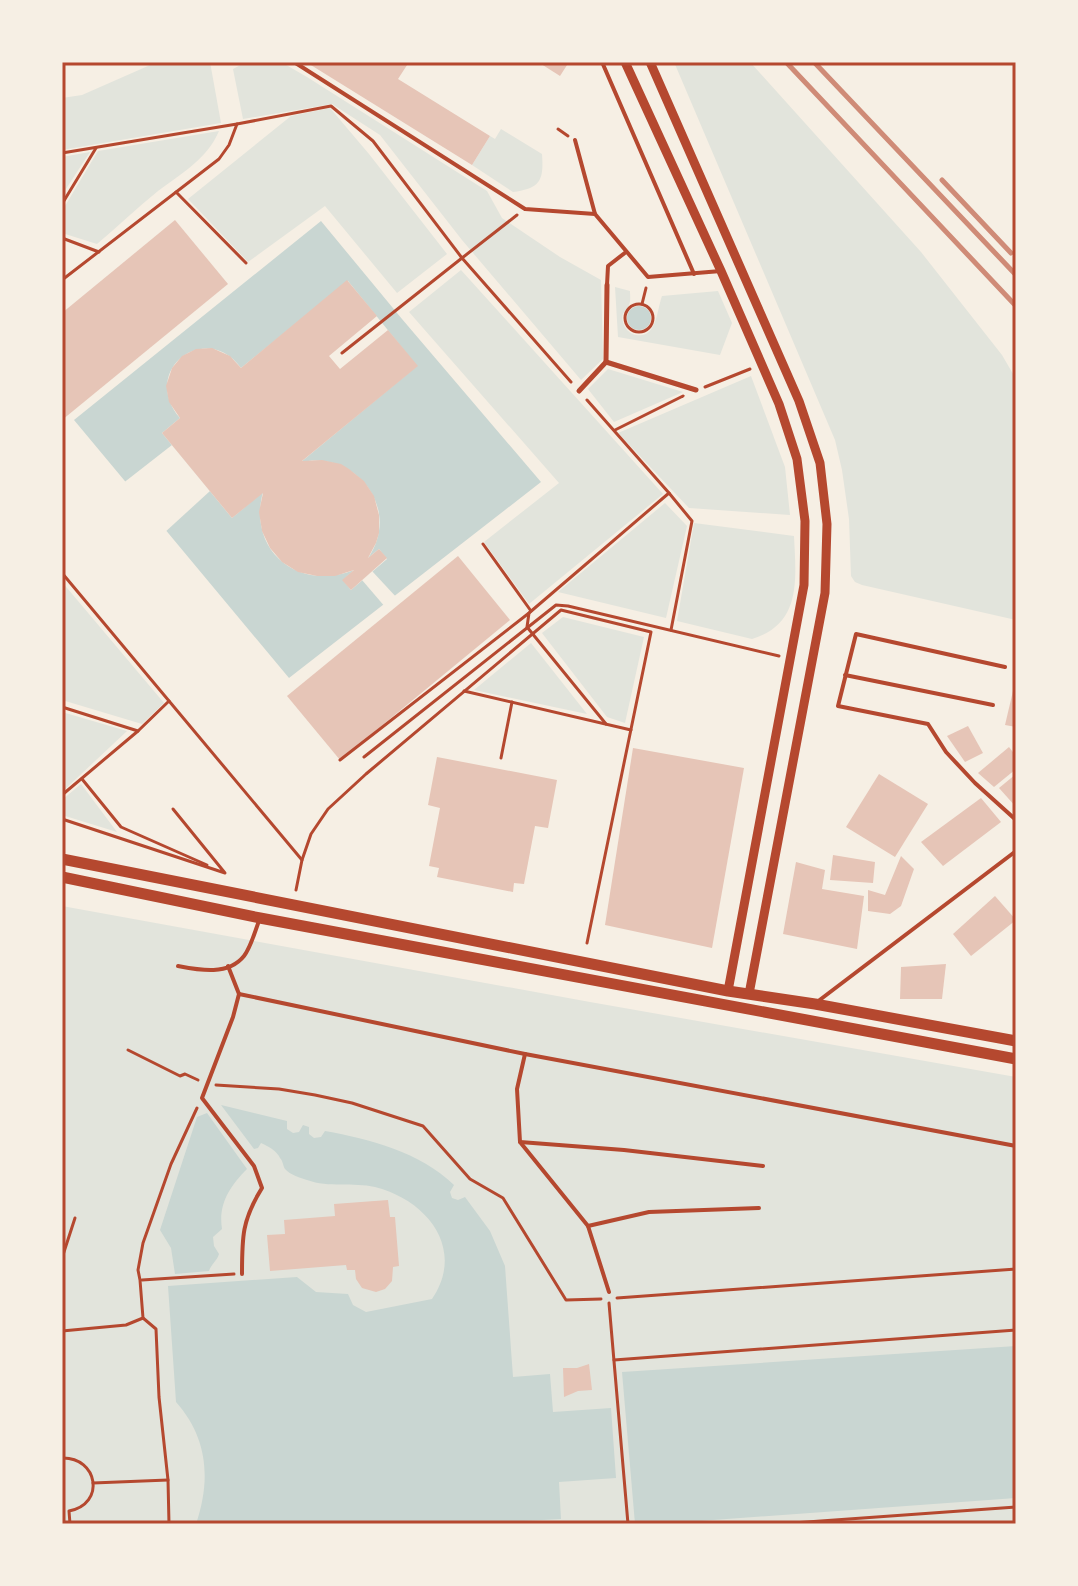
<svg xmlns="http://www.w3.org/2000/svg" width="1078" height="1586" viewBox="0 0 1078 1586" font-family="'Titillium Web',sans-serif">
	<rect width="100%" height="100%" fill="#f6efe4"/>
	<g fill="#e2e4dc">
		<path d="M157,62H210L221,123L62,150V98L82,95Z"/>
		<path d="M246,62H281L307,77L487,191L502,218L560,257L601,280L603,359L581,380L462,240L380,135L332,104L243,119L233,69Z"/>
		<path d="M674,62H750L921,252L1002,355L1016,379V620L862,585L855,582L851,576L849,519L842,470L835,440Z"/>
		<path d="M330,108L369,154L447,254L397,293L325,206L248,262L188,199L291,116Z"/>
		<path d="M501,129L542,154C544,181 540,188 513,192L472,165L490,136L495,139Z"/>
		<path d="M219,131C207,159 182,173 158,191C137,208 117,227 97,244L62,233V211L98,151Z"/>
		<path d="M90,152L62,195V157Z"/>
		<path d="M461,270L663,494L529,604L484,542L559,483L409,312Z"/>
		<path d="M615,287L630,291C630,296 631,300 629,305C626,311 620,313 623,322C624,328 630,334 636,335C657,339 657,309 662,296L718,291L732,323L720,355L618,337Z"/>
		<path d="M608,369L683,392L614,422L588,389Z"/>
		<path d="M751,376L785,467L790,515L689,508L618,433Z"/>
		<path d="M665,503L687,526L666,618L558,592Z"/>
		<path d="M694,523L794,536C796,579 802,624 752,639L677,621Z"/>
		<path d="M62,582L164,703L142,724L62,700Z"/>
		<path d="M563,617L644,637L625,723L607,717L542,633Z"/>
		<path d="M531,643L587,714L474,690Z"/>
		<path d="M62,712L127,731L62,792Z"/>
		<path d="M81,784L117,832L62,815V800Z"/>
		<path d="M62,906L590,1002L1016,1077V1524H62Z"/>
	</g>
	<g fill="#c9d6d2" fill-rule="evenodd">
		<path d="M321,221L402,319L541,482L289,678L74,420ZM348,281L417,366L301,462C356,450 402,509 368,558L379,549L387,559L351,590L343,580L354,570C299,592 247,551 263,492L232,518L162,433L180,418C139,370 206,320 241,368Z"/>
		<circle cx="639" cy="318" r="12"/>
		<path d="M221,1105L287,1121V1129L293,1133L299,1132L303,1125L309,1127V1134L314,1138L321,1137L325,1131C370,1139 420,1152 454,1185L450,1192L452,1198L458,1200L465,1197L490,1231L505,1266L513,1377L550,1374L553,1412L611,1408L616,1478L559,1482L561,1519L524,1521V1524H196C211,1480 208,1438 176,1402L168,1286L297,1277L316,1292L348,1294L353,1305L366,1312L432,1299C466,1249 427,1200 375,1187C353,1182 329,1188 307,1180C301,1178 290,1175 285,1169C283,1166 283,1161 280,1158C277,1151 268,1146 261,1143L258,1148L254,1149Z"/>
		<path d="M207,1113L247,1169C230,1186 218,1204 222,1229L213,1237L214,1246L219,1254C217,1261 211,1264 209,1271L175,1274L171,1248L160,1230L197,1117Z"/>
		<path d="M1016,1346V1498L659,1524H635L622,1372Z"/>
	</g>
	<g fill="#f6efe4">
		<path d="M172,445L210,491L163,534L122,484Z"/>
		<path d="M372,571L398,599L386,608L362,580Z"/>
	</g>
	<g fill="#e6c5b7">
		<path d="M306,62H409L398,79L490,136L472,165Z"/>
		<path d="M538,62H569L560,76Z"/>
		<path d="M175,220L228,284L62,420V313Z"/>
		<path d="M347,280L377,316L329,356L340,369L388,330L418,366L302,461L322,460L341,464L349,469L364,481L374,496L379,515V533L376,543L368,558L379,549L387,558L351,590L342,580L354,570L335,576H317L298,572L282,562L270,548L262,531L259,512L263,493L232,518L162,433L180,418L169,402L166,386L172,368L182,356L196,349L212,348L230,356L241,368Z"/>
		<path d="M458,556L510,620L340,760L287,696Z"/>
		<path d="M1013,691L1016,692V727L1005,725Z"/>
		<path d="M968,726L983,753L965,762L947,736Z"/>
		<path d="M1009,747L1016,756V769L994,787L978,773Z"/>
		<path d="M633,748L744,768L712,948L605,925Z"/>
		<path d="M437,757L557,780L548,828L535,826L524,884L514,883L513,892L437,877L439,868L429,866L440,808L428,805Z"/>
		<path d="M879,774L928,804L895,857L846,827Z"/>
		<path d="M1016,774V807L999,788Z"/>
		<path d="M981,798L1001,822L943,866L921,842Z"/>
		<path d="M833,855L875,862L873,883L830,880Z"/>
		<path d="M901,856L914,869L901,906L890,914L868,911V890L885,895Z"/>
		<path d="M796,862L825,870L822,889L864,896L857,949L783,934Z"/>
		<path d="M995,896L1016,920L971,956L953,934Z"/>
		<path d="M946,964L942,999H900L901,967Z"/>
		<path d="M388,1200L390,1217H395L399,1266L393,1267L392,1281L385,1289L376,1292L362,1288L356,1279L355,1270H347L346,1265L270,1271L267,1235L285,1234L284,1220L335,1216L334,1204Z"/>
		<path d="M589,1364L592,1390L578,1391L564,1397L563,1368H577Z"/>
	</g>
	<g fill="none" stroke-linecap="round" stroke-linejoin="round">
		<g stroke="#b5482f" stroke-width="3">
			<path d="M237,124L331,106L373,141L462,258L517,215"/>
			<path d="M558,129L568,136"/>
			<path d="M62,153L237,124L229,145L219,159L62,280"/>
			<path d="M176,192L246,263"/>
			<path d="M62,204L96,148"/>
			<path d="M62,238L99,252"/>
			<circle cx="639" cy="318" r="14"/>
			<path d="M642,304L646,288"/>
			<path d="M342,353L462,258L571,382"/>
			<path d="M705,387L750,369"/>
			<path d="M615,430L683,396"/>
			<path d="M669,493L692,521L671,630"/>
			<path d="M483,544L531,611"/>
			<path d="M62,573L302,860L296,890"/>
			<path d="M529,613L527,627L606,724"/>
			<path d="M464,691L631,730"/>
			<path d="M62,707L138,731"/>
			<path d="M364,757L556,605L568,606L779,656"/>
			<path d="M501,758L512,702"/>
			<path d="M340,760L529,613L669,493L587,400"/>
			<path d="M82,779L121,827L207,865"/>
			<path d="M62,795L138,731L169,701"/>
			<path d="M62,819L225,873L173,809"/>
			<path d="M302,860L311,834L328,809L366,774L561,610L651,632L587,943"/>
			<path d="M128,1050L180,1076L185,1074L198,1080"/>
			<path d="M216,1085L279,1089L315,1095L352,1103L423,1126L470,1179L503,1198L566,1300L601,1299"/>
			<path d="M62,1258L75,1218"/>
			<path d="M142,1280L234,1274"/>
			<path d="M617,1298L1016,1269"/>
			<path d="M609,1303L628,1524"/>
			<path d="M143,1318L156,1329L159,1397L168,1480L169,1524"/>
			<path d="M62,1331L126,1325L143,1318L140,1280L138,1270L143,1243L171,1164L197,1108"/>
			<path d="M614,1360L1016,1330"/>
			<path d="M62,1458C98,1457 106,1504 69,1511L70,1524"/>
			<path d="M93,1483L168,1480"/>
			<path d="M779,1524L1016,1507"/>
		</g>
		<g stroke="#b5482f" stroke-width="4">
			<path d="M294,62L525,209L595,214"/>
			<path d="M602,62L694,274"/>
			<path d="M575,140L595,214L648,277L721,271"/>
			<path d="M607,285L608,266L626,252"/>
			<path d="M1005,667L856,634L838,706L928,724L946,752L975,783L1016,820"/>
			<path d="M845,675L993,705"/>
			<path d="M178,966C199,970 228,976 244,956C251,947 255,931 259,921"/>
			<path d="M228,966L239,994L233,1017L202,1098L254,1166L262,1188C242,1220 242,1237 242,1274"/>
			<path d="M239,994L525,1054L1016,1146"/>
			<path d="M817,1002L1016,851"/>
			<path d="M525,1054L517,1089L520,1142L588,1226L609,1292"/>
			<path d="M520,1142L624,1150L763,1166"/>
			<path d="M588,1226L649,1212L759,1208"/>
		</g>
		<g stroke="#b5482f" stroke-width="5">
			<path d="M606,362L607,285"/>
			<path d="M579,391L606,362L696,390"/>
		</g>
		<g stroke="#b5482f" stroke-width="9">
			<path d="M625,62L721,271L779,404L797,459L805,521L804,585L728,991"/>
			<path d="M650,62L799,401L820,463L827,524L825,593L749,994"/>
		</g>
		<g stroke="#b5482f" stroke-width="11">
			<path d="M62,859L728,991L815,1004L1016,1041"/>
			<path d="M62,877L260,918L1016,1059"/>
		</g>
		<g stroke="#cf8b77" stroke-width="5">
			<path d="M786,62L1016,306"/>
			<path d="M814,62L1016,275"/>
			<path d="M942,180L1011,253"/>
		</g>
	</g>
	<rect width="1078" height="1586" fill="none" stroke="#f6efe4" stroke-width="128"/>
	<rect x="64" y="64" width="950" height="1458" fill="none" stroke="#b5482f" stroke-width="3"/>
</svg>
